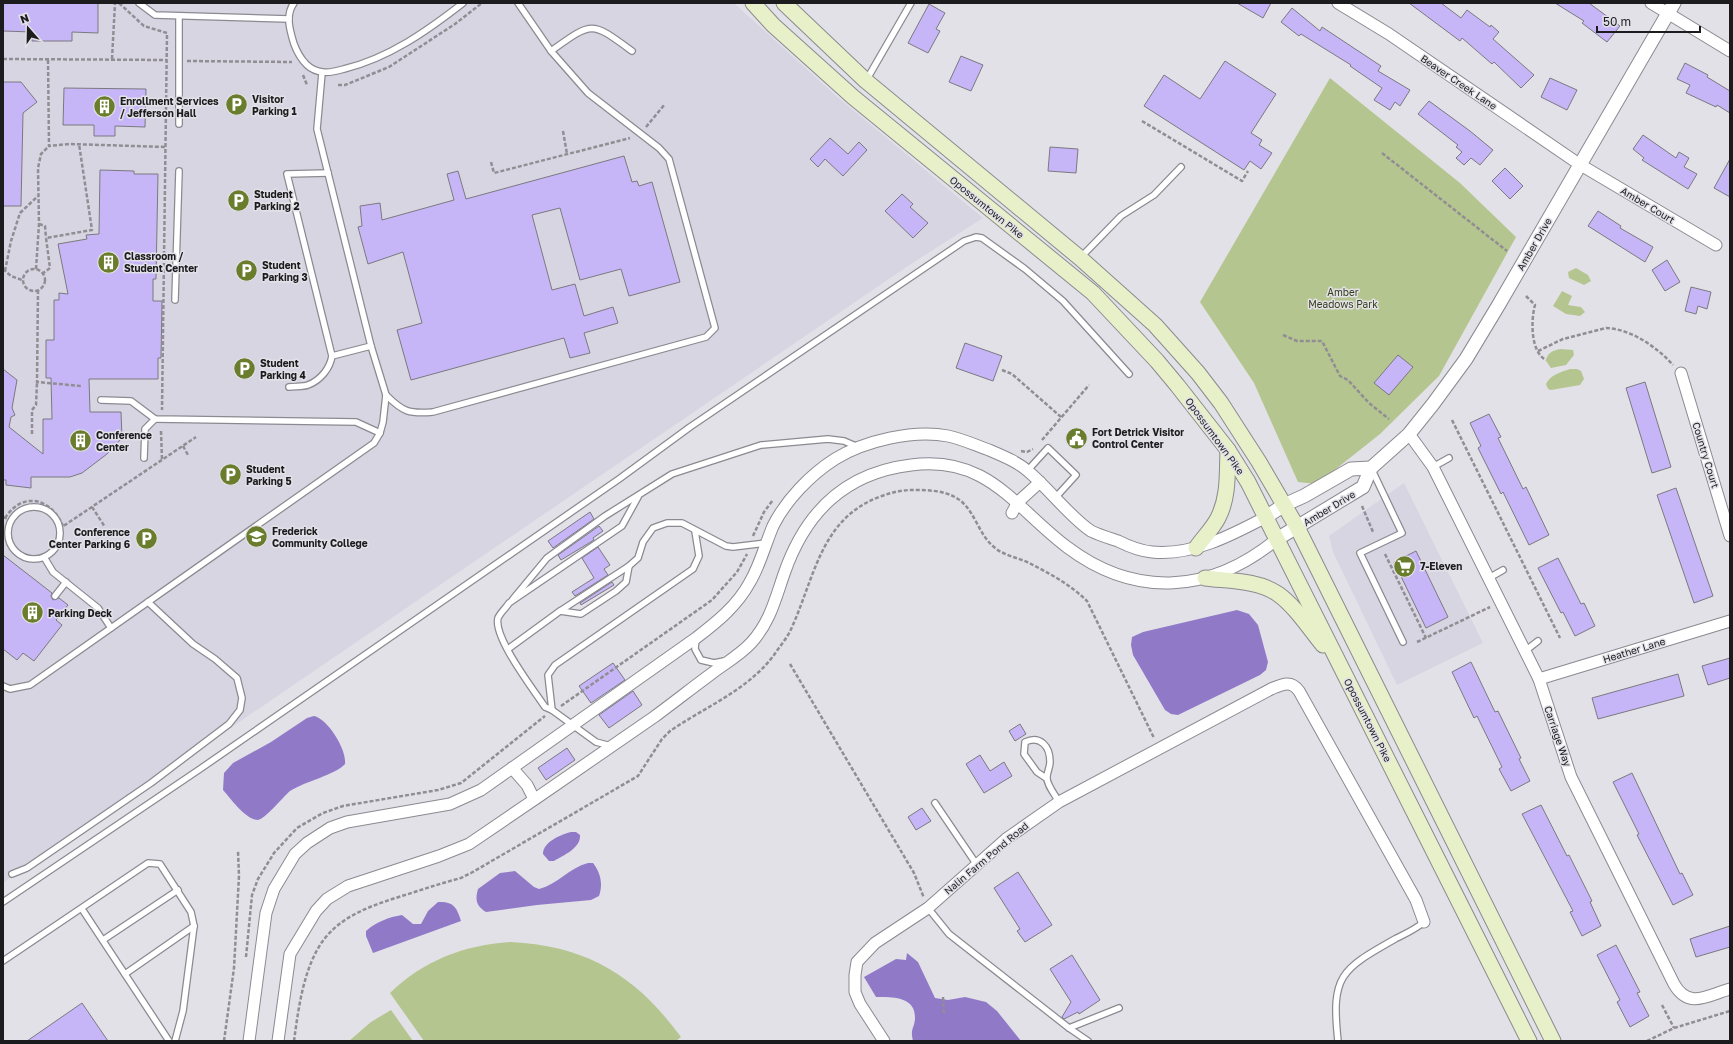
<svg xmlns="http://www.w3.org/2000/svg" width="1733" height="1044" viewBox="0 0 1733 1044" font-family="'Golos Text',sans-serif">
	<rect width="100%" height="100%" fill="#e3e1e8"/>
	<g fill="#d8d5e3">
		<path d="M3,3H734L834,94L983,218L908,266L3,883Z"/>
		<path d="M1404,483L1483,643L1397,685L1333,552L1329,536Z"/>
	</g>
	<g fill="#b5c590">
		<path d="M1330,78L1460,183L1516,237L1439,376L1380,434L1317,484L1298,482L1254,383L1200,302Z"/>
		<path d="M1576,268L1588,275L1591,281L1584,285L1569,278L1568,272Z"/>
		<path d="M1562,291L1572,296L1568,305L1581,307L1585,312L1580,316L1566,314L1553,306Z"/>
		<path d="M1560,349L1573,350L1574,355L1566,365L1551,368L1546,361C1547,353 1552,351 1560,349Z"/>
		<path d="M1570,369H1577L1581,371L1584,379L1580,385L1551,390L1548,389L1546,384C1550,375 1561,372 1570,369Z"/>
		<path d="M511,942C588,946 636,976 681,1037L676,1041H424L390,993C424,960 465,945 511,942Z"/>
		<path d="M391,1010L413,1041H349L371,1022Z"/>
	</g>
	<g fill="#907ac7">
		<path d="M1237,610L1249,614L1258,625L1268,662L1266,670L1260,675L1178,715L1171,714L1165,710L1133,655L1131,645L1132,637L1143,632Z"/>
		<path d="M314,716C328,719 347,750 345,764C335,775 306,781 290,791C283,797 265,819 258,820C246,820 230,798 223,790L224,773L233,763L271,742L307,718Z"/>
		<path d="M571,832H576L580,835C581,848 564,855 554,861H549L543,854C543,842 560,835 571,832Z"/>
		<path d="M588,863H593C601,873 603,885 599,896L591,900L537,905L486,912C476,906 475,900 478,889L500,873L515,871L534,887L539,889C558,884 569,868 588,863Z"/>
		<path d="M438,902C453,901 457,907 461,921L373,953L366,936V931C376,922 389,917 402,915L413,924H421L428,911Z"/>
		<path d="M907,953L918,962L935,998L948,1000L965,997L986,1002L997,1011L1021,1041H913C910,1029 914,1029 915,1019C916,996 892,997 876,997L864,977L896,959L906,960Z"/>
	</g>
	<g fill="#c7b6f7" stroke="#7b797f">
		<path d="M3,3H98V33L72,32V41H32V32L3,31Z"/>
		<path d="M1237,3H1271L1263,18Z"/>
		<path d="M1409,3H1441L1461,18L1467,10L1490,27L1491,25L1499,32L1493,39L1534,75L1521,88L1494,62L1492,64L1462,38L1460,41Z"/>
		<path d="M1555,3H1589L1620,26L1607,42L1582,23L1584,21Z"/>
		<path d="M929,4L945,13L936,29L940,31L928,53L908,43Z"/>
		<path d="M1292,8L1320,31L1322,27L1381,66L1378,71L1410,90L1400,106L1395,102L1390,110L1374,100L1382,88L1350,66L1351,65L1301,34L1299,36L1281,22Z"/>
		<path d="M961,56L983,65L971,91L949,82Z"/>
		<path d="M1225,61L1276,94L1251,133L1262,140L1259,145L1272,153L1261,169L1250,161L1244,170L1144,106L1164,75L1200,99Z"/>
		<path d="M1685,63L1708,75L1707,77L1730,91V113L1717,105L1716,107L1686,93L1690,85L1677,79Z"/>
		<path d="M1550,78L1577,90L1567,110L1541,97Z"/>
		<path d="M3,82H21L37,102L23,113L21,206H3Z"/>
		<path d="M64,88L146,89L145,127L115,126V136H94V125H63Z"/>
		<path d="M1429,101L1470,131L1493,150L1480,165L1471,158L1464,165L1456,158L1462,152L1456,147L1458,145L1418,114Z"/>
		<path d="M1643,135L1676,158L1679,152L1689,158L1684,167L1697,174L1688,189L1642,160L1644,158L1633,149Z"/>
		<path d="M830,138L848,154L859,142L867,150L843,176L825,159L818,167L810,159Z"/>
		<path d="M1050,147L1078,149L1076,173L1048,171Z"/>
		<path d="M624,156L632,182L637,181L639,186L652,182L680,282L629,296L621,269L580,280L560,208L532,215L552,290L575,284L584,316L613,307L618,323L584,333L590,353L570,358L564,338L411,380L397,330L422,323L403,252L368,264L358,227L362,226L360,206L380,203L382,220L454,200L447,174L458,171L466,199Z"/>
		<path d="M1730,159V197L1714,188Z"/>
		<path d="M1505,168L1523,186L1510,199L1492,181Z"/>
		<path d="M100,170L134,171V174H158L156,279H153V301H162L161,358H158V379H89L90,412H121L122,438L107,454L82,473L70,477H31V488L6,485V480H3V369L17,380L12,408L15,415L11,417L9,427L43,454V419H52L51,378H46V340H54V300H59V293L68,294L58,244L87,239L86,235L99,234Z"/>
		<path d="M902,194L913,204L910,207L928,223L913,238L885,211Z"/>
		<path d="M1598,211L1621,226L1620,228L1653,247L1645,262L1588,226Z"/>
		<path d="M1667,260L1680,282L1665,291L1652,270Z"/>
		<path d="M1691,287L1711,292L1707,309L1698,306L1696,314L1685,311Z"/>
		<path d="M965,343L1002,356L993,381L956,368Z"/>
		<path d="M1398,355L1413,367L1389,395L1374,383Z"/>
		<path d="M1645,382L1671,467L1652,473L1626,388Z"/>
		<path d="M1489,414L1501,437L1498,438L1523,489L1526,487L1549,535L1529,545L1503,492L1501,494L1478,448L1481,446L1470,423Z"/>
		<path d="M1676,488L1713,596L1694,603L1657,495Z"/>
		<path d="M590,512L594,519L553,548L548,541Z"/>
		<path d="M599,526L603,531L593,538L594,540L561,560L558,555Z"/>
		<path d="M598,547L610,565L604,569L608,575L575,596L572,592L594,578L582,558Z"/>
		<path d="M1416,551L1448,617L1426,628L1394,562Z"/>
		<path d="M3,555L52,593L51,596L53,600L59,598L68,605L56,620L62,625L34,661L23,653L17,660L3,649Z"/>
		<path d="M1558,558L1581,604L1584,603L1595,626L1575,636L1563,612L1561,613L1538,568Z"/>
		<path d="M612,582L614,585L581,605L580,603Z"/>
		<path d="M1730,658V678L1708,685L1702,666Z"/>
		<path d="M1471,662L1495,712L1498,711L1521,758L1519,759L1530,781L1511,791L1499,769L1502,767L1477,716L1474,718L1452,672Z"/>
		<path d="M613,663L625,680L591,703L579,686Z"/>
		<path d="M1678,674L1684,696L1598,719L1592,698Z"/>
		<path d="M633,691L642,705L609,728L599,715Z"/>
		<path d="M1020,724L1026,734L1015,741L1009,731Z"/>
		<path d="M567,748L575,760L546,780L538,768Z"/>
		<path d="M980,755L990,771L1004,762L1012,776L984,793L966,764Z"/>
		<path d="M1632,773L1680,874L1682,873L1693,895L1673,905L1637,835L1639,834L1613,782Z"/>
		<path d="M1541,805L1567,856L1569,855L1592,901L1590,902L1601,926L1582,936L1570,912L1573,911L1522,814Z"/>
		<path d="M922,808L931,821L916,830L908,817Z"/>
		<path d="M1018,872L1052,925L1025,942L1017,931L1020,929L994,888Z"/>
		<path d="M1730,926V947L1696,957L1690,939Z"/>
		<path d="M1616,945L1640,992L1637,993L1649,1016L1630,1027L1617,1002L1620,1000L1597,955Z"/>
		<path d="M1072,955L1100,1000L1079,1014L1078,1012L1064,1019L1062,1017L1071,1002L1050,969Z"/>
		<path d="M82,1003L108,1041H27Z"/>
	</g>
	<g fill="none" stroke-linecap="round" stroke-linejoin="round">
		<defs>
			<g id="service">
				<path d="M139,3L155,15L289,19"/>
				<path d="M294,3C285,15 290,31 294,44C299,57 307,71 323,72C329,73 337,71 344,69C389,58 427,31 463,3"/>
				<path d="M179,16V124"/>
				<path d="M551,51C593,21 591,21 632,51"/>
				<path d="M867,79L911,3"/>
				<path d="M1080,258L1121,216L1154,195L1181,167"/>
				<path d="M175,300L179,171"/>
				<path d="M332,356L371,346"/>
				<path d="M289,387C295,386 303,387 308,385C321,380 330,368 332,356L287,174L328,173"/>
				<path d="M386,395C403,412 409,414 433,412L706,337L715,328L669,159L659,148L588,93L551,51L518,3"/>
				<path d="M101,400L131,401L155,419L356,422L380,433"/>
				<path d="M144,458L145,429L155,419"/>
				<path d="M1433,467L1449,458"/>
				<path d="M1028,470L1048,448L1076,475L1056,497"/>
				<path d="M1372,470L1402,533L1360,553L1403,642"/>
				<path d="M638,497L622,526L509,603C506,608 500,613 498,618C493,637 533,689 545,707L552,710L548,675L555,665L693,569L699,556L695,531"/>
				<circle cx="34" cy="533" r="26"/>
				<path d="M44,557L53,572L98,608L111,628"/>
				<path d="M1489,578L1503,570"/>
				<path d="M55,596L66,582"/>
				<path d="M513,599L547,558L605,516L672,474L761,445L828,439L844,441L858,447"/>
				<path d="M560,611L629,566"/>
				<path d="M696,638L695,649L701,660L714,663L724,661"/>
				<path d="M508,649L560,611L581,614L616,591L626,582L629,566L638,558L643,542L653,528L667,523H682L726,546L733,547L766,543"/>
				<path d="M1525,651L1538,641"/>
				<path d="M3,686L10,689L30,685L374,443L380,433L383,422L386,395L371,346L317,129L322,73"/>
				<path d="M552,710L596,742L611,746"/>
				<path d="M1046,778L1037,772L1024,754L1025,742C1040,735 1050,746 1050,762C1050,767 1047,772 1047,777C1046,784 1056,796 1059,802"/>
				<path d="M935,803L977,865"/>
				<path d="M12,874L27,868L151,783L229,724L240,710L242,698L237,678L215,659L193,644L148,602"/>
				<path d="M3,902L200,769L619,479L690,427L964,241L976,237L982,238L1025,269L1063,301L1129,374"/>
				<path d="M928,908L949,934L1069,1028L1088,1041"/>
				<path d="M82,909L169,1041"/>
				<path d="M103,940L178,890"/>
				<path d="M3,961L148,863L160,864L191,912L194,926L183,1011L175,1041"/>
				<path d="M125,974L194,926"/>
				<path d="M1069,1028L1119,1008"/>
				<path d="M1338,1041C1331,976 1340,970 1395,939C1405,934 1416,929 1424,922"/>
			</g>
			<g id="minor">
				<path d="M1338,3L1389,34L1579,164L1716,245"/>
				<path d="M1651,3L1730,51"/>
				<path d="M1681,373L1730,536"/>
				<path d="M1409,434L1433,467L1539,679L1571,777L1674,984C1689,1010 1708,995 1730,989"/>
				<path d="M1012,513L1018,502L1040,482"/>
				<path d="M1539,679L1730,621"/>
				<path d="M512,768L527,785L534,799"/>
				<path d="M249,1041L266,913L274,889L295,854L307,843L330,828L347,822L450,804L481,790L696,638C717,622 737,606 750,582C760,565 765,545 773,526C786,500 810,475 835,459C864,441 914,429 948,436C962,439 975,445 989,450C1003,456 1018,462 1029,472C1048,488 1072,519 1091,531C1099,535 1109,538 1118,541C1128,546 1140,551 1152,552C1192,556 1232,535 1266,517"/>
				<path d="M278,1041L290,954L316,911L327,899L348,886L439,856L469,844C531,802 592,760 654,717C673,703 692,688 711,674C724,664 740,655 751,643C770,622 775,600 784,574C805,513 844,473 911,465C988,455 1014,507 1067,547C1136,599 1211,593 1277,539"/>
				<path d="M884,1041L860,1004L855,992V975L857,962L875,943L928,908L1006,839L1059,802L1271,689C1283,684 1291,680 1299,691L1416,900L1424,922"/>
			</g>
			<g id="tertiary">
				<path d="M1266,517L1284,505L1304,496L1351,469L1371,468"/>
				<path d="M1277,539L1363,487L1371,468L1409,434L1433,404L1466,359L1498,306L1674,3"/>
			</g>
			<g id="secondary">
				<path d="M753,3L773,25L853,97L1093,293L1157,361L1177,385L1228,450L1248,482L1529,1041"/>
				<path d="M784,3L866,81L1080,258L1155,325L1198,373L1221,403L1259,462L1297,527L1553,1041"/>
				<path d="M1196,548C1203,538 1213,528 1218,518C1229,497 1227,472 1228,450"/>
				<path d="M1205,578C1228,581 1258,580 1278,594C1295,606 1309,628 1323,645"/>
			</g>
		</defs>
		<use href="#service" stroke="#8b8a90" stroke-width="8"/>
		<use href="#minor" stroke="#8b8a90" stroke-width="13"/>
		<use href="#tertiary" stroke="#8b8a90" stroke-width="15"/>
		<use href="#secondary" stroke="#8b8a90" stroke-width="17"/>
		<g stroke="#908e93" stroke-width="2.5" stroke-dasharray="4 2" stroke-linecap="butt">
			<path d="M119,3L144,26L167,33L162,410"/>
			<path d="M3,59L167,60"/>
			<path d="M112,59L115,3"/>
			<path d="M48,60L49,146L69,144L165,147"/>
			<path d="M187,61L292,62"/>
			<path d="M303,75L307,85"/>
			<path d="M338,85H345L389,67L455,24L482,3"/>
			<path d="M1142,121L1242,181L1248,171"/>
			<path d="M646,127L665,104"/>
			<path d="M563,131L567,154"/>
			<path d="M1382,153L1507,251"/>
			<path d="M491,162L494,173L630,138"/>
			<path d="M39,224L45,226L46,238"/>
			<circle cx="34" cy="280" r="11"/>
			<path d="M3,269L11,276L22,280"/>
			<path d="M36,269L39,224L38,168L41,154L49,146"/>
			<path d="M5,271L11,241L20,213L38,196"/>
			<path d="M42,274L50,268L46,238L92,230L79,144"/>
			<path d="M38,290L37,382L81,386"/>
			<path d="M1526,296L1535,305C1531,319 1530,352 1546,360"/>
			<path d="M1283,335L1297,341H1322L1340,376L1348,380L1369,403L1389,419"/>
			<path d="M1538,351L1563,339L1606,328C1631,329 1657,347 1673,365"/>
			<path d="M1002,370L1012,374L1061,417"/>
			<path d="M1452,420L1560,638"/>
			<path d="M161,431L162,460"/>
			<path d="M32,434V410L36,405L37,382"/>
			<path d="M1042,440L1089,385"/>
			<path d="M183,446L188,455"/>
			<path d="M1021,451L1027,452L1033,449"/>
			<path d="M1362,506L1373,532"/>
			<path d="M92,507L105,527"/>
			<path d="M3,517L12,520"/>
			<path d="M5,518C23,490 52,499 63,526"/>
			<path d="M59,529L196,437"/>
			<path d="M753,536L764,512L773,500"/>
			<path d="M1385,554L1426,638"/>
			<path d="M1417,642L1490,607"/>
			<path d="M790,664L914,873L924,898"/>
			<path d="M561,706L712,600L737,572L747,554"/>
			<path d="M246,957L252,895L258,879L274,853L297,828L323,813L343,806L438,790L461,783L545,716"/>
			<path d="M943,997L944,1014"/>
			<path d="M1662,1005L1674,1028"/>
			<path d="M224,1041L234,968L239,876L238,851"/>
			<path d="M294,1041C298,1012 302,979 316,952C334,917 370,906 405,895C424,889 442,883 461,878L471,873L638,776L662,739L670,731C705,707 748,690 774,655C780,646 788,637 792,627C815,576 821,519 879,497C890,493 900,490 912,490C927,490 945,490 958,499C975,510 978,534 994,547C1004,556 1017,557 1029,563C1049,573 1071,585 1087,601L1154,738"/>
			<path d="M1647,1041L1674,1028L1730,1011"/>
		</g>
		<use href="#service" stroke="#fff" stroke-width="5.5"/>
		<use href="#minor" stroke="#fff" stroke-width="11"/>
		<use href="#tertiary" stroke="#fff" stroke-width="13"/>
		<use href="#secondary" stroke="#e7f0c8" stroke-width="15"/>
	</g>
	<defs>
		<symbol id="parking-disc" viewBox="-11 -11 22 22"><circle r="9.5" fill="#6a7d2d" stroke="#e3e1e8"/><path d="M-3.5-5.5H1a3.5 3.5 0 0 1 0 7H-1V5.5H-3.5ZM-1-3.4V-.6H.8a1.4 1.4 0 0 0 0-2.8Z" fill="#fff"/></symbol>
		<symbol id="building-disc" viewBox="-11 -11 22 22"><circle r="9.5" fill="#6a7d2d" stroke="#e3e1e8"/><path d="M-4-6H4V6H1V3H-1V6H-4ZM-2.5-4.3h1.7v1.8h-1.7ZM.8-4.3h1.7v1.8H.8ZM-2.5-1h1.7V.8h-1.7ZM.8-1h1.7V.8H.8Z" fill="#fff"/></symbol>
		<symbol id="civic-disc" viewBox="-11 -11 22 22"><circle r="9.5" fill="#6a7d2d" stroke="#e3e1e8"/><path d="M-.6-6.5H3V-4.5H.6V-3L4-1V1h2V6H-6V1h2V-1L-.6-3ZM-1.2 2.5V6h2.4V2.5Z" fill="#fff"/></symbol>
		<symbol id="university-disc" viewBox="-11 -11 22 22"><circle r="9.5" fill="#6a7d2d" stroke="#e3e1e8"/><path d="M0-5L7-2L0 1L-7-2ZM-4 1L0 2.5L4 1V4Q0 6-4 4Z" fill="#fff"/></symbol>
		<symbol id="supermarket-disc" viewBox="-11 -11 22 22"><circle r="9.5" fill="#6a7d2d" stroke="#e3e1e8"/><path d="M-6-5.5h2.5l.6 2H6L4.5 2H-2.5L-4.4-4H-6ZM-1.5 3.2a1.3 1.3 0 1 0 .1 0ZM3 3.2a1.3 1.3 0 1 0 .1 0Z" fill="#fff"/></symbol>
	</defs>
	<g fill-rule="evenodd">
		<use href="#parking-disc" x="224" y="92" width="25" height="25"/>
		<use href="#building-disc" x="92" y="94" width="25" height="25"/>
		<use href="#parking-disc" x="226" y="188" width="25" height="25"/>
		<use href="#building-disc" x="96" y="250" width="25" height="25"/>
		<use href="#parking-disc" x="234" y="258" width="25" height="25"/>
		<use href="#parking-disc" x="232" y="356" width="25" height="25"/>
		<use href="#civic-disc" x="1064" y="426" width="25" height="25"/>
		<use href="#building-disc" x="68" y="428" width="25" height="25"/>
		<use href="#parking-disc" x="218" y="462" width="25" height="25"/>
		<use href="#university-disc" x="244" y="524" width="25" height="25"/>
		<use href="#parking-disc" x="134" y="526" width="25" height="25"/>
		<use href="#supermarket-disc" x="1392" y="554" width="25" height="25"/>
		<use href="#building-disc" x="20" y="600" width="25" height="25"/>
	</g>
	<g text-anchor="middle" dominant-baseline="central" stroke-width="3" stroke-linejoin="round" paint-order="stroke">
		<g font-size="10" fill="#1c1c1e" stroke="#e3e1e8">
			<text transform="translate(1459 82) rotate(34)">Beaver Creek Lane</text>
			<text transform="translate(1648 205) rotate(31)">Amber Court</text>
			<text transform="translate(987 207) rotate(39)">Opossumtown Pike</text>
			<text transform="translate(1534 244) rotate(-60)">Amber Drive</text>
			<text transform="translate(1215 436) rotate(54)">Opossumtown Pike</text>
			<text transform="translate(1706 455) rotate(73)">Country Court</text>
			<text transform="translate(1329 508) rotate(-31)">Amber Drive</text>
			<text transform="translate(1634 650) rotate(-17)">Heather Lane</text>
			<text transform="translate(1368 720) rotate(63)">Opossumtown Pike</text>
			<text transform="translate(1558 736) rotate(71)">Carriage Way</text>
			<text transform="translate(986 858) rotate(-40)">Nalin Farm Pond Road</text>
		</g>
		<g font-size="10" font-weight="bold" fill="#1c1c1e" stroke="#e3e1e8" text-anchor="start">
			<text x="252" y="99">Visitor<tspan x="252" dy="12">Parking 1</tspan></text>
			<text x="120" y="101">Enrollment Services<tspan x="120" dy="12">/ Jefferson Hall</tspan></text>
			<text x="254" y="194">Student<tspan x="254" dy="12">Parking 2</tspan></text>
			<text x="124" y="256">Classroom /<tspan x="124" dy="12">Student Center</tspan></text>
			<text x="262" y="265">Student<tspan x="262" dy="12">Parking 3</tspan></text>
			<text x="260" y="363">Student<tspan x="260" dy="12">Parking 4</tspan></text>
			<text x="1092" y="432">Fort Detrick Visitor<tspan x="1092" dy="12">Control Center</tspan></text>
			<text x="96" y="435">Conference<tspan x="96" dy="12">Center</tspan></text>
			<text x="246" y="469">Student<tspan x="246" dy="12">Parking 5</tspan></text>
			<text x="272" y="531">Frederick<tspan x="272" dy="12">Community College</tspan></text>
			<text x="130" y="532" text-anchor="end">Conference<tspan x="130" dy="12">Center Parking 6</tspan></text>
			<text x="1420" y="566">7-Eleven</text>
			<text x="48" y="613">Parking Deck</text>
		</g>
		<g font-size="10" fill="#353e19" stroke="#e3e1e8">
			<text x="1343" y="292">Amber<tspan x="1343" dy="12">Meadows Park</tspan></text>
		</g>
	</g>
	<rect width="1733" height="1044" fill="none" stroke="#1c1c1e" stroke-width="8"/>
	<g transform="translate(28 28) rotate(340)" stroke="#e3e1e8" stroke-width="3" paint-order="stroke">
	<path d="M0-3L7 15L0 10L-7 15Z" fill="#1c1c1e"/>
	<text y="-6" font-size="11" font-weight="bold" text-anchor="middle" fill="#1c1c1e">N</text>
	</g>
	<path d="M1597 26v6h103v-6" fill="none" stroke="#1c1c1e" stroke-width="2"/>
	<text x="1603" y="26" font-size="12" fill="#1c1c1e" stroke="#e3e1e8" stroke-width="3" paint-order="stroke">50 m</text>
</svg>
